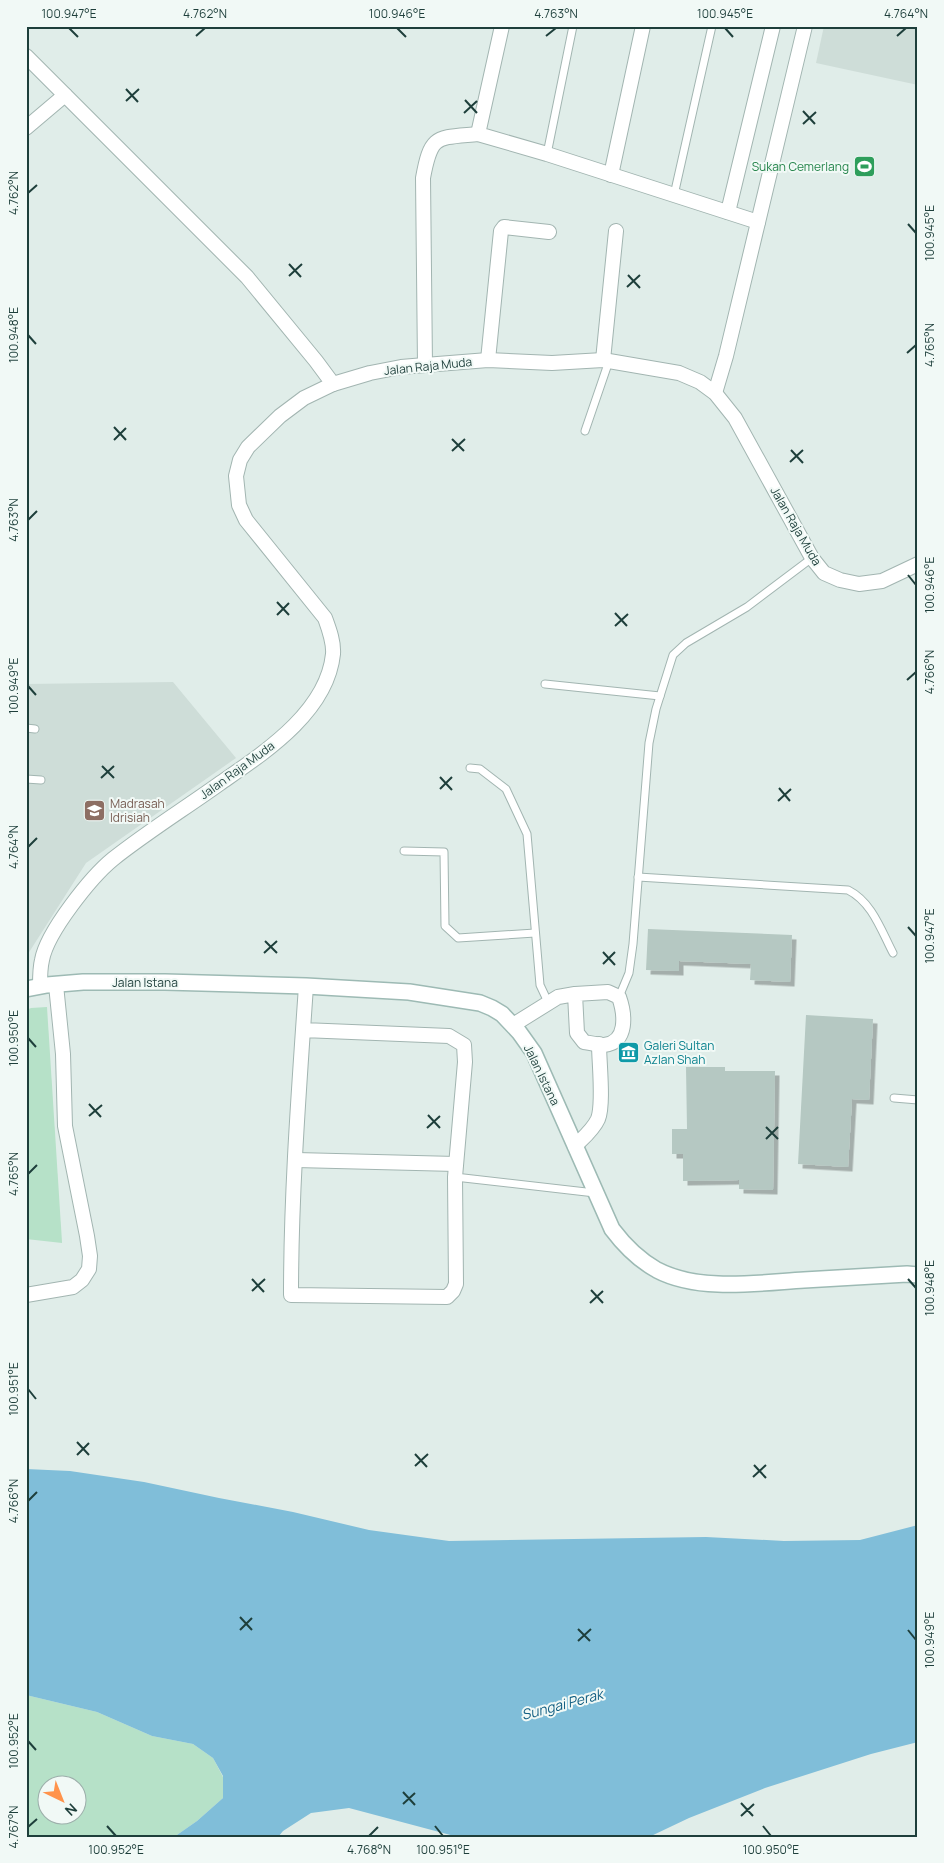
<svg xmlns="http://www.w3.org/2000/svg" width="944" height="1863" viewBox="0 0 944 1863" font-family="Manrope,sans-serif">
	<defs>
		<filter id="shadow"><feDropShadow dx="4.5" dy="4.5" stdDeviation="0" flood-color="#0004"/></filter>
	</defs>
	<rect width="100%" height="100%" fill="#e0ede9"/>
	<g fill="#ceddd8">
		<path d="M824,26H918V85L816,63Z"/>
		<path d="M173,682L236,758L86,863L26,957V684Z"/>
	</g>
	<g fill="#b6e1c8" fill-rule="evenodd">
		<path d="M47,1007L62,1242V1243L26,1239V1010L31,1008Z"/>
		<path d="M26,1695L97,1712L152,1736L193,1744L213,1758L223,1777V1798L197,1821L174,1837H26ZM48,1786H78V1816H48Z"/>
	</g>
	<path fill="#80bed9" d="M26,1469L70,1471L144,1482L219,1498L293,1512L369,1530L449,1541L706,1537L784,1541L860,1540L918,1525V1742L871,1754L765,1788L689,1818L649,1837H458L349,1808L311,1813L283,1831L278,1837H174L197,1821L223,1798V1776L213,1758L193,1744L152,1736L97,1712L26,1695Z"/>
	<g fill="#b5c8c2" filter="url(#shadow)">
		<path d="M648,929L792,935L790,982L750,980L751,964L679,961V971L646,970Z"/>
		<path d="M806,1015L873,1019L869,1100L852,1099L848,1167L798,1164Z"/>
		<path d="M686,1067H725V1071H775L773,1190L739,1189V1180L683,1181V1154H672V1129H687Z"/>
	</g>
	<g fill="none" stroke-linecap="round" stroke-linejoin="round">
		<defs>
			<g id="lane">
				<path d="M547,154L573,26"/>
				<path d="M674,195L712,26"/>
				<path d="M585,431L609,361"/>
				<path d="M545,684L660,696"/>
				<path d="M26,728L35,729"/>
				<path d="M470,768L480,769L506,789L527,834L540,985L548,1002"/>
				<path d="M26,779L41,780"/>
				<path d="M404,851L444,852L445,926L458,938L535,933"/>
				<path d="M638,877L848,890C872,902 881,930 893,953"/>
				<path d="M619,997L629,973L633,944L649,743L656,709L673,655L686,643L747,607L812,558"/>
				<path d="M894,1098L918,1100"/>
				<path d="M455,1177L595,1193"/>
			</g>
			<g id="street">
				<path d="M502,26L478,134L547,154L758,222"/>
				<path d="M26,56L247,277L316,361L333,384"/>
				<path d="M26,128L65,95"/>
				<path d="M611,175L643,26"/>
				<path d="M728,212L773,26"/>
				<path d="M488,360L501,231L504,227L549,232"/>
				<path d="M603,360L616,231"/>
				<path d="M425,365L423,178C431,134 436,138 478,134"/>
				<path d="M715,393L726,356L805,26"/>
				<path d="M40,986C40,978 40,968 42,960C47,932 91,877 113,859C147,832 184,809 219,784C262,754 327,713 333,654C334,642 329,629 325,618L246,520L239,505L236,476L240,460L248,447L280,416L304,398L333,384L370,373L401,367L425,365L488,360L552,363L603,360L679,373L700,382L715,393L735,418L812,558L824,573L840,580L859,584L882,581L918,564"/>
				<path d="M513,1025L558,997L575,994L608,992L619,997C625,1014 628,1043 604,1045C598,1045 590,1043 584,1042L577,1033L575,994"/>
				<path d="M303,1030L449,1036L464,1045L465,1062L455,1177L456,1284L453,1291L447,1297L291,1295C291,1192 299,1089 306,986"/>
				<path d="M575,1146C583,1138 593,1130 598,1119C604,1104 599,1062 599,1044"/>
				<path d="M296,1160L456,1164"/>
				<path d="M26,1295L73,1287L82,1280L89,1269L90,1256L87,1236L65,1126L63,1054L56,985"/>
			</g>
			<path id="secondary" d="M26,989L47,985L83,982H165L306,986L409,992L480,1003L492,1008L502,1014L519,1032L534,1053L612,1229C624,1245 639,1260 657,1270C699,1292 758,1283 804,1280C838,1278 872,1276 907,1274L918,1275"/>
		</defs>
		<use href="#lane" stroke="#a2b5b1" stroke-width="9"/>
		<use href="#street" stroke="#a2b5b1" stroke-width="16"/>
		<use href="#secondary" stroke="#9dbab4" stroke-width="18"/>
		<use href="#lane" stroke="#fff" stroke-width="7"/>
		<use href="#street" stroke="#fff" stroke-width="14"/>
		<use href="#secondary" stroke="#fff" stroke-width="15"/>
	</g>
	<path fill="none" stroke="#1e3f3b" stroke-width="2" d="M69,28L78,37M397,28L406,37M725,28L733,37M196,36L205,28M546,36L556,28M897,36L906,28M126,89L138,102M465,100L477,113M126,101L139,89M803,111L815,124M464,113L477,101M803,124L816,112M28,193L37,185M908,224L916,233M289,264L301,277M628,275L640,288M289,276L302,264M627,287L640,275M28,335L36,344M907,353L916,345M114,427L126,440M452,439L464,451M114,440L126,428M791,450L803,463M452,451L465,439M790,462L803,450M28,520L37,511M908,575L916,585M277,602L289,615M615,613L627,626M277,615L289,603M615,626L628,614M907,680L916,672M28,686L36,695M102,766L114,778M440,777L452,790M101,778L114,766M779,788L790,801M440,789L452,777M778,801L791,789M28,847L37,838M908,927L916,936M265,941L277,953M603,952L615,965M264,953L277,941M603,964L615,952M28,1038L36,1047M89,1104L101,1117M428,1115L440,1128M89,1116L102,1105M766,1127L778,1139M427,1128L440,1116M766,1139L778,1127M28,1174L37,1165M252,1279L264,1292M908,1279L916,1288M591,1290L603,1303M252,1291L265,1279M590,1303L603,1291M28,1389L36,1399M77,1442L89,1455M415,1454L427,1467M77,1455L89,1443M754,1465L766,1478M415,1466L428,1454M753,1477L766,1465M28,1501L37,1492M240,1617L252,1630M578,1629L590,1641M240,1630L252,1618M908,1630L916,1640M578,1641L591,1629M28,1741L36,1750M403,1792L415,1805M741,1803L753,1816M403,1804L415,1793M741,1816L754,1804M107,1826L116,1836M435,1826L443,1836M763,1826L771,1836M28,1827L37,1819M369,1836L378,1827"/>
	<defs>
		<symbol id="stadium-square" viewBox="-11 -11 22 22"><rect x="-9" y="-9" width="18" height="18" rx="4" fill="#2e9e5b" stroke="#f1f9f6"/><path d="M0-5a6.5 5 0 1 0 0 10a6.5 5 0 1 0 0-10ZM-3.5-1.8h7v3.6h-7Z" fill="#fff"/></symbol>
		<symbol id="school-square" viewBox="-11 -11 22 22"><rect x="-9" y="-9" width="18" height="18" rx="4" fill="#8d6e63" stroke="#f1f9f6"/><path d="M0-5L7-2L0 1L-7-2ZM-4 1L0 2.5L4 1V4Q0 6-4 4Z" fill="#fff"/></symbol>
		<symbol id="museum-square" viewBox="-11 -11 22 22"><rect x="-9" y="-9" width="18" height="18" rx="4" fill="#0f9aa8" stroke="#f1f9f6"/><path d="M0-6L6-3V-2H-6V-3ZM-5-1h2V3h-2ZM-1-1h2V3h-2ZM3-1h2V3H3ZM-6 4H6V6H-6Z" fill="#fff"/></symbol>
	</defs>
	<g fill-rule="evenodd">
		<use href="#stadium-square" x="852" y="154" width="25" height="25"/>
		<use href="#school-square" x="82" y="798" width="25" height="25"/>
		<use href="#museum-square" x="616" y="1040" width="25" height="25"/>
	</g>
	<g text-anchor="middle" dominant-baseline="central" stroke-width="4" stroke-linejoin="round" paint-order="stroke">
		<g font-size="12" fill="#27864d" stroke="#f1f9f6" text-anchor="end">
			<text x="849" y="166">Sukan Cemerlang</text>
		</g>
		<g font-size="12" fill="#1e3f3b" stroke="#f1f9f6">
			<text transform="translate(428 366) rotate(-6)">Jalan Raja Muda</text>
			<text transform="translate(796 526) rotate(60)">Jalan Raja Muda</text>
			<text transform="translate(237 770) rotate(-36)">Jalan Raja Muda</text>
			<text x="145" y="982">Jalan Istana</text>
			<text transform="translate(542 1075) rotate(64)">Jalan Istana</text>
		</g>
		<g font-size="12" fill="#785e54" stroke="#f1f9f6" text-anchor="start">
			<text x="110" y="803">Madrasah<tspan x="110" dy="14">Idrisiah</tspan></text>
		</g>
		<g font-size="12" fill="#0d838f" stroke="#f1f9f6" text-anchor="start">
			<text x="644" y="1045">Galeri Sultan<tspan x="644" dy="14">Azlan Shah</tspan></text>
		</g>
		<g font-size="14" font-style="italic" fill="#115e82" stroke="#f1f9f6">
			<text transform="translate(562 1704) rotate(-15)">Sungai Perak</text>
		</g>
	</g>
	<rect width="944" height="1863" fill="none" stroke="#f1f9f6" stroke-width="55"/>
	<g transform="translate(62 1800) rotate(137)"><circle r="24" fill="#f1f9f6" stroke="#9dafab"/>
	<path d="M0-4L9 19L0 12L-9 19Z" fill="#ff934b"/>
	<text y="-8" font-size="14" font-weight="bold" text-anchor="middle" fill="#1e3f3b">N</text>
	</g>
	<rect x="28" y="28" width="888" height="1808" fill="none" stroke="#1e3f3b" stroke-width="2"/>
	<g font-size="12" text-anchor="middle" fill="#1e3f3b">
		<text x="69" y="18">100.947°E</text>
		<text x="205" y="18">4.762°N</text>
		<text x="397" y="18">100.946°E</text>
		<text x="556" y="18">4.763°N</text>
		<text x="725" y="18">100.945°E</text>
		<text x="906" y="18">4.764°N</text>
		<text transform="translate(14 193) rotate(-90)" y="4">4.762°N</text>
		<text transform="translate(930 233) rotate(-90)" y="4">100.945°E</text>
		<text transform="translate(14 335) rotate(-90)" y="4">100.948°E</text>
		<text transform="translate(930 345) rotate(-90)" y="4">4.765°N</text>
		<text transform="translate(14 520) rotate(-90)" y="4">4.763°N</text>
		<text transform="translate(930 585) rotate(-90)" y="4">100.946°E</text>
		<text transform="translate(930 672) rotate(-90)" y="4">4.766°N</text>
		<text transform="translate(14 686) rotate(-90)" y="4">100.949°E</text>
		<text transform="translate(14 847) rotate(-90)" y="4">4.764°N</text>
		<text transform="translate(930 936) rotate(-90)" y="4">100.947°E</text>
		<text transform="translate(14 1038) rotate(-90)" y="4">100.950°E</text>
		<text transform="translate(14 1174) rotate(-90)" y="4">4.765°N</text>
		<text transform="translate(930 1288) rotate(-90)" y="4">100.948°E</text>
		<text transform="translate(14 1389) rotate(-90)" y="4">100.951°E</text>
		<text transform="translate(14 1501) rotate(-90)" y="4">4.766°N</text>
		<text transform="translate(930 1640) rotate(-90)" y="4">100.949°E</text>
		<text transform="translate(14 1741) rotate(-90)" y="4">100.952°E</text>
		<text transform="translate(14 1827) rotate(-90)" y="4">4.767°N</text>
		<text x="116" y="1854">100.952°E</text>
		<text x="369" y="1854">4.768°N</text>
		<text x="443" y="1854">100.951°E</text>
		<text x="771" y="1854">100.950°E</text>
	</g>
</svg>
